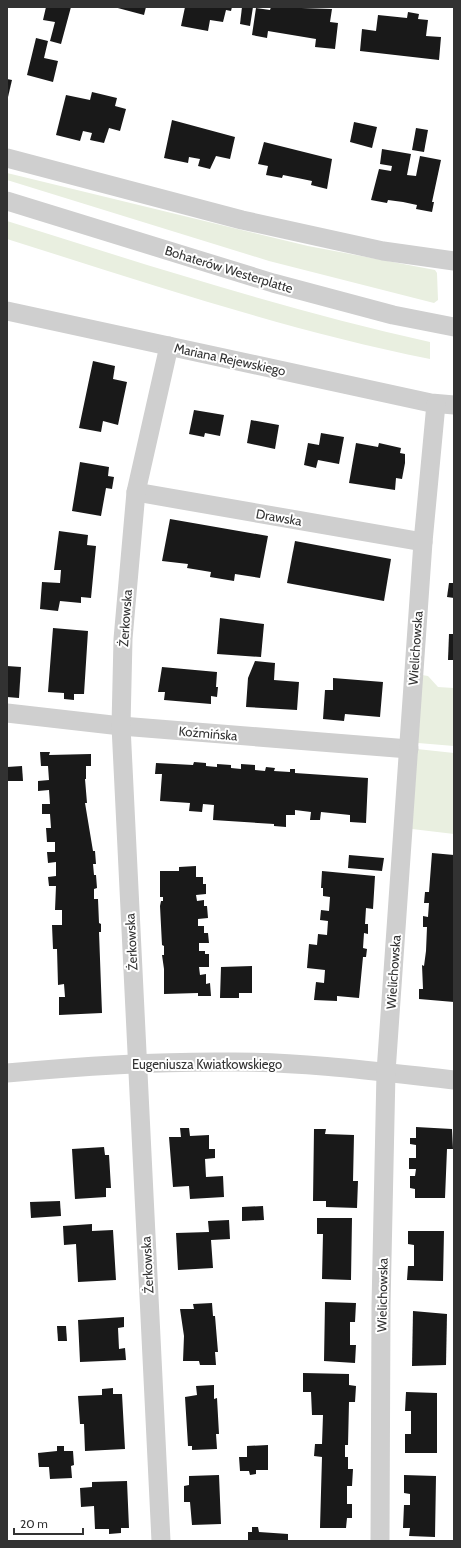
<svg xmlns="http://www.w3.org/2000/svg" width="461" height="1548" viewBox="0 0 461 1548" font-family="Cabin,sans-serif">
	<rect width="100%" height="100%" fill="#fff"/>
	<g fill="#e9efe0">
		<path d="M7,173L308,246L435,270L437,273L438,300L434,303L269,261L7,180Z"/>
		<path d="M7,221C147,265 286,310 430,342V359C286,330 147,283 7,239Z"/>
		<path d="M422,675L428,676L438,687L454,688V746L418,743Z"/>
		<path d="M417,749L454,753V834L412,829Z"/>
	</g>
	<g fill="#191919">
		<path d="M46,7H71L61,44L50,41L55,22L43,20Z"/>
		<path d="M114,7H146L144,15Z"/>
		<path d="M185,7H232L231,11L226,10L223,22L210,20L208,31L181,26Z"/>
		<path d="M242,7H253L250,26L240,24Z"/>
		<path d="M271,7L332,9L330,22L338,23L335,49L315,47L316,39L268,31L267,38L252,35L256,8L270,10Z"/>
		<path d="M408,12L419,14L418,19L428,20L426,36L441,37L439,60L360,51L362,29L376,31L378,15L407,18Z"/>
		<path d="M36,38L48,41L44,58L58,61L53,82L27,75Z"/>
		<path d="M7,79L12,80L8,97H7Z"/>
		<path d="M92,92L117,98L115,106L126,109L120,131L109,128L104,143L90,140L92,133L83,131L80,141L56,135L66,95L90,100Z"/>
		<path d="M172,120L235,137L230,159L216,156L210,169L198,166L200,159L189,157L188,163L164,158Z"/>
		<path d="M354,122L377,127L372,148L350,142Z"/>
		<path d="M416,128L428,130L424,152L412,150Z"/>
		<path d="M264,142L332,159L327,189L311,185L312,181L283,175L282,178L266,175L268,166L258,164Z"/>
		<path d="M382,149L411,154L407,175L416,176L420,156L441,160L432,202H434L432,212L416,209L417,205L403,202L388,200L387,203L371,200L379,169L391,171L392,166L380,164Z"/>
		<path d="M93,361L115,366L113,379L127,382L118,425L103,421L101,432L79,428Z"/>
		<path d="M194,410L224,415L220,436L205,433L204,437L189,434Z"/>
		<path d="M251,420L279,425L275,449L247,443Z"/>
		<path d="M321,433L344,437L339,464L318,460L316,468L304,465L308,443L319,445Z"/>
		<path d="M356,443L378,447L379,443L401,448L400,453L405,454V463L402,479L396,478L395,490L349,483Z"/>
		<path d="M80,462L109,467L108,476L114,477L112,489L106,488L101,516L72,511Z"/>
		<path d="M170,519L268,536L260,578L235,574L234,581L210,577L211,572L187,568L188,564L162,561Z"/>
		<path d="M59,531L88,535L87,545L96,546L91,598L81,597V603L60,601L58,611L40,609L42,582L60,583L61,570H54Z"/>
		<path d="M295,541L391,559L384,601L287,583Z"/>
		<path d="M449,583H454V598L447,597Z"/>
		<path d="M220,618L264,624L261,657L217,654Z"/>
		<path d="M53,628L88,631L84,694H74V700L64,699V693L48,692Z"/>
		<path d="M449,634H454V660H448Z"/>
		<path d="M255,661L275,663L274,680L299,682L297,710L246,707L248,678Z"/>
		<path d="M7,666L21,667L19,698L7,697Z"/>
		<path d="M162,667L217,672L216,687H218L217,697L211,696V704L164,700L165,692H158Z"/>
		<path d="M333,678L383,682L380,717L345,714L344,721L323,719L325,690H333Z"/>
		<path d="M40,752H50L49,755L91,754V766H86V779H85L87,803H85L93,851H95L96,864H93L94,875H96L97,888L94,889V899H98L99,923L101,924V932H99L102,1013L59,1015V997H65L64,984L58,985L57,949H53L52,925H62V910H55L56,886H49L48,877L56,876V862L48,863L47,852H55V842H47L46,828H51L50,814H42V804H50L49,790L38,791V781L49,780L48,766H41Z"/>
		<path d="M194,762L206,763V766L217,767V764L231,765V768L241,769V764L255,765V770L265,771L266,767L275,768L274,771L290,772V769H295V773L368,778L366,823L350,822V815L321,812L320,820H310L311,812L295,810V815H286V827L274,826V824L213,820L214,805L203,804L202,812L189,811L190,803L160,801L162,774H155L156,763L193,765Z"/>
		<path d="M22,766L23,781H7V767Z"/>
		<path d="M432,853L454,855V1002L419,999V989H423L422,965L424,966L426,951L427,927H423V916L428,917L429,903H424L425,892H429Z"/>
		<path d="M349,855L384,858L382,871L348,868Z"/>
		<path d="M196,866V877H203V884H206V894L196,895L197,901L204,900V906H207L208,918L198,919V926H204V933H208L209,943H199V951H205V954H209V967H199L200,975L206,974V984L210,983L211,996H198V993L164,994V969L162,955H164V946L162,945L160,906L161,901H163V897H160V871H179V867Z"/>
		<path d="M322,871L375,876L373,909L366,908L365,924H368V934L364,933L363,948L367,949L366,957H363L359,998L337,996V1001L314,1000L316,982L324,983L325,970L307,968L309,944L317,945L318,934L327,935L328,921L320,920L321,910L329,911L330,897L323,896V888H321Z"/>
		<path d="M252,966V993H239V998H220L221,967Z"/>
		<path d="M416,1127L452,1129L453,1149H447L445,1198H415V1189L410,1188V1176H415L416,1169H409V1158H416V1145L410,1144V1138H416Z"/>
		<path d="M180,1128H189L190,1136L209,1135V1149H215V1158L205,1159L206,1177L223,1176L224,1197L190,1199L189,1186L173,1187L169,1137H181Z"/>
		<path d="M314,1129H326L325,1134L354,1135L353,1181H358L357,1208L326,1207V1201H313Z"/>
		<path d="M104,1147L105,1155H109L111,1188H106V1197L75,1199L72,1149Z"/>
		<path d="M60,1201L61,1216L31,1218L30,1202Z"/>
		<path d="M263,1206L264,1220L242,1221V1207Z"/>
		<path d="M317,1218H352L351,1280L322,1279L323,1234H317Z"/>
		<path d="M229,1220L230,1239L211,1240L213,1268L178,1270L176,1233L209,1232L208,1221Z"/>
		<path d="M92,1224V1231L113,1230L116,1280L78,1282L76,1244L64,1245L63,1226Z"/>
		<path d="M408,1231H444L443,1281L407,1280L408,1266H414V1245L408,1244Z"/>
		<path d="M325,1302L356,1303L355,1322H350V1345H356L355,1363L324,1361Z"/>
		<path d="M212,1303L213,1316H215L218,1352H215L216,1365H200L199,1361H183L184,1336L180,1309H194L193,1304Z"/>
		<path d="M413,1311L447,1314L446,1365L412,1366Z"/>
		<path d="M124,1317V1327L118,1328L119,1349L125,1348L126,1360L80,1362L78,1320Z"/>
		<path d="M57,1326H66L67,1341H58Z"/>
		<path d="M303,1373L349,1374V1385L356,1386L355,1402H349L348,1445H345V1457H348V1469H353L352,1486H347V1504H352V1518H347L346,1528H320L322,1457L314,1456L315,1444H322L323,1415H312L311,1392H303Z"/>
		<path d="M214,1385V1399L217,1398L219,1434H216L217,1449L192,1450V1446H188L185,1397L197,1395L196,1386Z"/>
		<path d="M113,1388V1394H122L125,1449L85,1451L84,1424H80L78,1396L102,1395V1389Z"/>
		<path d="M406,1392L437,1393V1453H405V1434H411V1411H405Z"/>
		<path d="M268,1445V1470H256V1474L250,1475L249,1471H240L239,1457H247V1446Z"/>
		<path d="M57,1446H64V1451H73L74,1465L71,1466L72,1478L50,1479L49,1467H39L38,1453L57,1451Z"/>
		<path d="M219,1475L221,1524L192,1525L190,1502H184V1486L189,1485V1476Z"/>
		<path d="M404,1475L436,1476L435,1537L409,1536L410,1528H403L404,1505H410V1494L404,1493Z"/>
		<path d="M127,1481L129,1528H121V1533L109,1534V1529H95L94,1506L81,1507L80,1488L92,1487V1482Z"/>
		<path d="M252,1527H258L259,1532L288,1534V1541H248V1532H252Z"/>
	</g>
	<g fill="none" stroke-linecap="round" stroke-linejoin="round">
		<g stroke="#cfcfcf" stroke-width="19">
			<path d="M7,158L242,220L383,251L454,261"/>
			<path d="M7,201L273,283L393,315L454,327"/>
			<path d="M7,311L431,403L454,405"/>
			<path d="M136,492L423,542"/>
			<path d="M7,713L121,726L409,749"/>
			<path d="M7,1073C82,1066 158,1061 234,1062C307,1062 381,1072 454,1080"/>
			<path d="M161,1541L121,726L123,639L136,492L169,346"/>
			<path d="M380,1541L381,1306L386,1072L423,542L436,404"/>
		</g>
	</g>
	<g text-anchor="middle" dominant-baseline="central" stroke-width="4" stroke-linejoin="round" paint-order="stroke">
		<g font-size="13" fill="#323232" stroke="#fff">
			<text transform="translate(229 269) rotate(17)">Bohaterów Westerplatte</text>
			<text transform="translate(230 359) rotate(12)">Mariana Rejewskiego</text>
			<text transform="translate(279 517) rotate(10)">Drawska</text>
			<text transform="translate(125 618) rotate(-86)">Żerkowska</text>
			<text transform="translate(415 648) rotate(-86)">Wielichowska</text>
			<text transform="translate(208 733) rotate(5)">Koźmińska</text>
			<text transform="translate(131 942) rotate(-93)">Żerkowska</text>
			<text transform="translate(393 972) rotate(-86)">Wielichowska</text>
			<text x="207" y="1064">Eugeniusza Kwiatkowskiego</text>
			<text transform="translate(147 1265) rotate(-93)">Żerkowska</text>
			<text transform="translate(382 1295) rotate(-89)">Wielichowska</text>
		</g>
	</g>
	<rect width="461" height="1548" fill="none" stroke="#323232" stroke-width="16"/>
	<path d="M14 1528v6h69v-6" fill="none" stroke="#323232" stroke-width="2"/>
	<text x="20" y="1528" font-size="12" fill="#323232" stroke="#ffffff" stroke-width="3" paint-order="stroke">20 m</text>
</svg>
